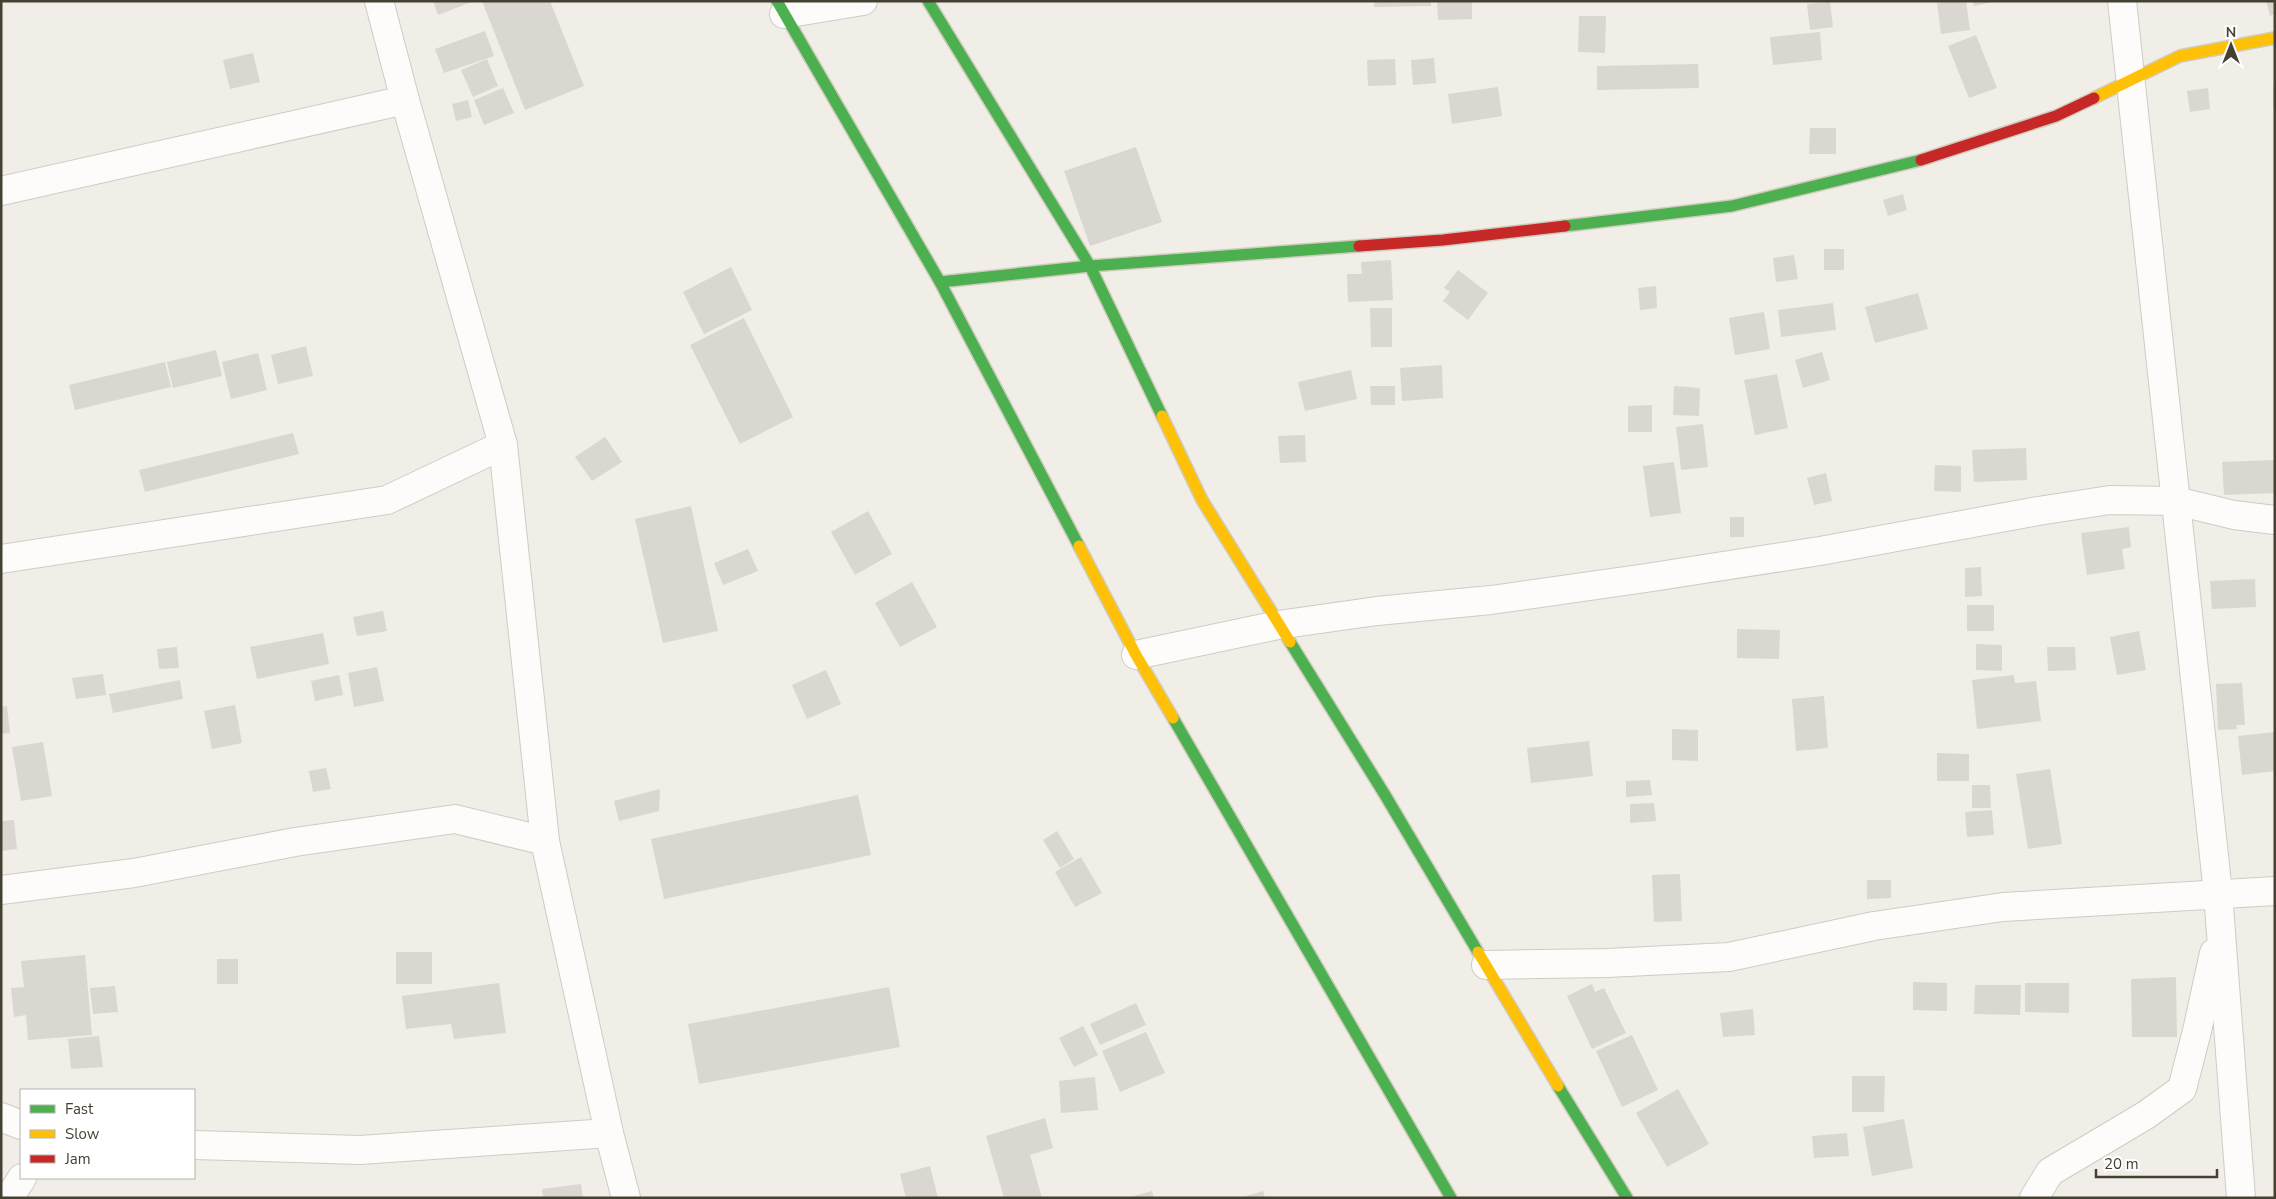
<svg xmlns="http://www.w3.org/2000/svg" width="2276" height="1199" viewBox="0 0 2276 1199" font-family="'Nunito Sans',sans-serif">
	<rect width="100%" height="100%" fill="#f0eee7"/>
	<g fill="#d9d7d0">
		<path d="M433,1H474L438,15Z"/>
		<path d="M482,1H550L584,86L525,110Z"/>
		<path d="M1374,1H1431V6L1374,7Z"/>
		<path d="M1437,1H1472V19L1438,20Z"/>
		<path d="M1949,1H1966L1970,30L1941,34L1937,3Z"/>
		<path d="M1973,1H1992V2L1974,6Z"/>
		<path d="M2266,1H2275V14L2270,16Z"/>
		<path d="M1830,2L1833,27L1810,30L1807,4Z"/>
		<path d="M1579,16H1606L1605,53L1578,52Z"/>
		<path d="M485,31L494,56L444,73L435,49Z"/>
		<path d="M1820,32L1822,60L1773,65L1770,37Z"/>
		<path d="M1976,35L1997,88L1969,98L1948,46Z"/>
		<path d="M253,53L260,82L230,89L223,60Z"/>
		<path d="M1434,58L1436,83L1413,85L1411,60Z"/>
		<path d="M487,59L498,86L473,97L461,70Z"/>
		<path d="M1395,59L1396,85L1368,86L1367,60Z"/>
		<path d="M1698,64L1699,88L1597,90V66Z"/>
		<rect x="2273" y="86" width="2" height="23"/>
		<path d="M1498,87L1502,116L1452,124L1448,94Z"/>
		<path d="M503,88L514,113L484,125L474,100Z"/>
		<path d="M2208,88L2210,109L2190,112L2187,91Z"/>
		<path d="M468,100L472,117L456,121L452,104Z"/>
		<path d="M1810,128H1836V154H1809Z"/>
		<path d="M1136,147L1162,222L1090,246L1064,171Z"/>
		<path d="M1903,194L1907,210L1888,216L1883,200Z"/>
		<rect x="1824" y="249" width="20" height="21"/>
		<path d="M1794,255L1798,279L1776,282L1773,258Z"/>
		<path d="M1391,260L1393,300L1348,302L1347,274H1362L1361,262Z"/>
		<path d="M731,267L752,310L704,334L683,292Z"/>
		<path d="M1458,270L1488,293L1468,320L1443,301L1450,292L1444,288Z"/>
		<path d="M1656,286L1657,308L1640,310L1638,288Z"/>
		<path d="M1918,293L1928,329L1875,343L1865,307Z"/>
		<path d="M1833,303L1836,330L1781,337L1778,310Z"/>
		<path d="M1370,308H1392V347H1371Z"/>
		<path d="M1764,312L1770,349L1735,355L1729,318Z"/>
		<path d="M744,318L793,417L740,444L690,345Z"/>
		<path d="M306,346L313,376L278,384L271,355Z"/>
		<path d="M216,350L222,376L173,388L167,362Z"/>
		<path d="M1822,352L1830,380L1803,388L1795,360Z"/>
		<path d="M258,353L267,390L231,399L222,362Z"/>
		<path d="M165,362L171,387L75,410L69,385Z"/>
		<path d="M1442,365L1443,398L1402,401L1400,368Z"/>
		<path d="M1351,370L1357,399L1305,411L1298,382Z"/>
		<path d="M1777,374L1788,428L1755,435L1744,380Z"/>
		<path d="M1370,386H1395V405H1371Z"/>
		<path d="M1674,386L1700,388L1699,416L1673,415Z"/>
		<path d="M1652,405V432H1628V406Z"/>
		<path d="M1703,424L1708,467L1681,470L1676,427Z"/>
		<path d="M293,433L299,454L145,492L139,470Z"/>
		<path d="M1305,435L1306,462L1280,463L1278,436Z"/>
		<path d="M605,437L622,462L592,481L575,457Z"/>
		<path d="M2026,448L2027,480L1974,482L1972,450Z"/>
		<path d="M2274,460L2275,493L2224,495L2222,462Z"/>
		<path d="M1674,462L1681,513L1650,517L1643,466Z"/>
		<path d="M1935,465L1961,466V492L1934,491Z"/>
		<path d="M1826,473L1832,501L1814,505L1807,478Z"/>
		<path d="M691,506L718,631L663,643L635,519Z"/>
		<path d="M868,511L892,554L855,575L831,532Z"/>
		<rect x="1730" y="517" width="14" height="20"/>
		<path d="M2129,527L2131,547L2122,549L2125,569L2087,575L2081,533Z"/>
		<path d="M748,549L758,571L723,585L714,563Z"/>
		<path d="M1981,567L1982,596L1965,597V568Z"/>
		<path d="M2255,579L2256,607L2212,609L2210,581Z"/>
		<path d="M912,582L937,627L900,647L875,603Z"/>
		<rect x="1967" y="605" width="27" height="26"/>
		<path d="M383,611L387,631L357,636L353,617Z"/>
		<path d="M1737,629L1780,630L1779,659L1737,658Z"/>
		<path d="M2139,631L2146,670L2117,675L2110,637Z"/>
		<path d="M323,633L329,664L257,679L250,647Z"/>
		<path d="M1976,644L2002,645V671L1976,670Z"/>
		<path d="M177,647L179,668L159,669L157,649Z"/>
		<path d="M2047,647H2075L2076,670L2048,671Z"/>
		<path d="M377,667L384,701L354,707L348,673Z"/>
		<path d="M826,670L841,704L807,719L792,685Z"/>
		<path d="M103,674L106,695L76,699L72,678Z"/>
		<path d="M339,675L343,695L315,701L311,681Z"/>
		<path d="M2014,675L2015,683L2036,681L2041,721L1977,729L1972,680Z"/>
		<path d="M180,680L183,699L113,713L109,694Z"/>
		<path d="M2242,683L2245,725H2236L2237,729L2218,730L2216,684Z"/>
		<path d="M1824,696L1828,748L1796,751L1792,699Z"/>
		<path d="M235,705L242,743L212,749L204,711Z"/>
		<path d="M7,706L10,733L1,734V707Z"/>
		<path d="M1672,729L1698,730V761L1672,760Z"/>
		<path d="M2275,732V771L2242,775L2238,736Z"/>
		<path d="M1589,741L1593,776L1531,783L1527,748Z"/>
		<path d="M43,742L52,796L21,801L12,747Z"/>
		<path d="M1937,753L1969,754V781H1937Z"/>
		<path d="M326,768L331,789L313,792L309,771Z"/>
		<path d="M2050,769L2062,844L2028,849L2016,774Z"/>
		<path d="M1650,780L1652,795L1626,797V781Z"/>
		<path d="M1972,785H1990L1991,808H1972Z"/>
		<path d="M660,789L659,811L619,821L614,801Z"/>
		<path d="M858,795L871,855L664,899L651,839Z"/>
		<path d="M1654,803L1656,821L1630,823V804Z"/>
		<path d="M1992,810L1994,835L1967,837L1965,812Z"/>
		<path d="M14,820L17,849L1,851V821Z"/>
		<path d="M1057,831L1074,859L1060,868L1043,840Z"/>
		<path d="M1081,857L1102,893L1075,907L1055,872Z"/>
		<path d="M1680,874L1682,921L1654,922L1652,875Z"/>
		<path d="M1867,880H1891V898L1867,899Z"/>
		<rect x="396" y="952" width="36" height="32"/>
		<path d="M85,955L92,1035L28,1040L26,1015L14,1017L11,988L24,987L21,961Z"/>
		<rect x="217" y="959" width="21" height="25"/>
		<path d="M2176,977L2177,1037H2132L2131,979Z"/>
		<path d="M1913,982L1947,983V1011L1913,1010Z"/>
		<path d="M499,983L506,1033L454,1039L451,1024L406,1029L402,996Z"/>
		<path d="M2025,983H2069V1013L2025,1012Z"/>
		<path d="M1592,984L1595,992L1604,988L1626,1033L1592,1049L1567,996Z"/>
		<path d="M1975,985H2021L2020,1015L1974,1014Z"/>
		<path d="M115,986L118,1012L93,1014L90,988Z"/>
		<path d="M889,987L900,1047L699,1084L688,1024Z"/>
		<path d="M1136,1003L1146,1025L1100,1045L1090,1024Z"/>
		<path d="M1753,1009L1755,1035L1723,1037L1720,1013Z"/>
		<path d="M1083,1026L1098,1055L1074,1067L1059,1038Z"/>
		<path d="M1146,1032L1165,1073L1120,1092L1102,1051Z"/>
		<path d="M1632,1035L1658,1090L1622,1107L1596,1051Z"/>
		<path d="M99,1036L103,1067L71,1069L68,1039Z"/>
		<path d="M1852,1076H1885L1884,1112H1852Z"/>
		<path d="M1095,1077L1098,1110L1061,1113L1059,1081Z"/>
		<path d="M1678,1089L1709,1144L1667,1167L1636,1113Z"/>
		<path d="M1045,1118L1053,1148L1030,1155L1042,1198H1004L986,1136Z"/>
		<path d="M1904,1119L1913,1168L1872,1176L1863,1127Z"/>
		<path d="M1847,1133L1849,1156L1814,1158L1812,1136Z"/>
		<path d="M930,1166L938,1198H906L900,1174Z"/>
		<path d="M581,1184L583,1198H543L542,1189Z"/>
		<path d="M1152,1191L1154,1198H1130V1197Z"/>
		<path d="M1263,1191L1265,1198H1243V1197Z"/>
	</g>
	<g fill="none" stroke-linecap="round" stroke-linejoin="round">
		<defs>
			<g id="street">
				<path d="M379,1L405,100L503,445L545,841L609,1133L626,1198"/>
				<path d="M2122,1L2218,893L2241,1198"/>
				<path d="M784,14L863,1"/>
				<path d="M1,191L405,100"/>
				<path d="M1,559L387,500L503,445"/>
				<path d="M1136,655L1278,625L1377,611L1491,600L1646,578L1820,551L2038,511L2110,500L2176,501L2234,515L2275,520"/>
				<path d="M1,890L134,873L295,842L455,819L545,841"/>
				<path d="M1486,965L1607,963L1729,957L1874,926L2003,907L2275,891"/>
				<path d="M1,1117L21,1125"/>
				<path d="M194,1145L360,1150L609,1133"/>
				<path d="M9,1198L22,1178"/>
				<path d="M2034,1198L2050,1172L2146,1115L2182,1089L2197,1031L2214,953"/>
			</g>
			<g id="fast">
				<path d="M777,1L940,282L1079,546"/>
				<path d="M928,1L1090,266L1162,416"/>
				<path d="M1565,226L1732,206L1921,160"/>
				<path d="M940,282L1090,266L1359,246"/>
				<path d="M1290,642L1385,795L1478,952"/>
				<path d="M1173,718L1451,1198"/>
				<path d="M1558,1086L1627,1198"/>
			</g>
			<g id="slow">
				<path d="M2094,98L2180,56L2275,38"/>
				<path d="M1162,416L1202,500L1290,642"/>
				<path d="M1079,546L1136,655L1173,718"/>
				<path d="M1478,952L1558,1086"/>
			</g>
			<g id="jam">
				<path d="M1921,160L2056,116L2094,98"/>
				<path d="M1359,246L1443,240L1565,226"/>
			</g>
		</defs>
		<use href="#street" stroke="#ceccc5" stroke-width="30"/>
		<use href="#fast" stroke="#d0ccbd" stroke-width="14"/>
		<use href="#slow" stroke="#d0ccbd" stroke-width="14"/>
		<use href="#jam" stroke="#d0ccbd" stroke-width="14"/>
		<use href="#street" stroke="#fdfcfb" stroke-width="28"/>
		<use href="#fast" stroke="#4caf50" stroke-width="11"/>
		<use href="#slow" stroke="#ffc107" stroke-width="11"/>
		<use href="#jam" stroke="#c62828" stroke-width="11"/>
	</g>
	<rect width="2276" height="1199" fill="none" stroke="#464033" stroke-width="5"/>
	<rect x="20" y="1089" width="175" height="90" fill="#ffffff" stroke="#b5b3ad"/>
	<rect x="30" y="1105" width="25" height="8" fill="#4caf50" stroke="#b5b3ad"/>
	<text x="65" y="1114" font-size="15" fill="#464033">Fast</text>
	<rect x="30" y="1130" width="25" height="8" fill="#ffc107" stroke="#b5b3ad"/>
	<text x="65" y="1139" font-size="15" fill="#464033">Slow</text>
	<rect x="30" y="1155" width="25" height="8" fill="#c62828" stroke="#b5b3ad"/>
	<text x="65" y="1164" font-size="15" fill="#464033">Jam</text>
	<g transform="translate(2231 45)" stroke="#ffffff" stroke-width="4" paint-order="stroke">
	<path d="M0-4L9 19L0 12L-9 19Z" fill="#464033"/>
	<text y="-8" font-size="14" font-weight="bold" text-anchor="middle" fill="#464033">N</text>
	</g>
	<path d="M2096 1169v8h121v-8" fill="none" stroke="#464033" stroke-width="2.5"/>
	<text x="2104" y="1169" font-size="15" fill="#464033" stroke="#ffffff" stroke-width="4" paint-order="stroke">20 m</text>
</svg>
